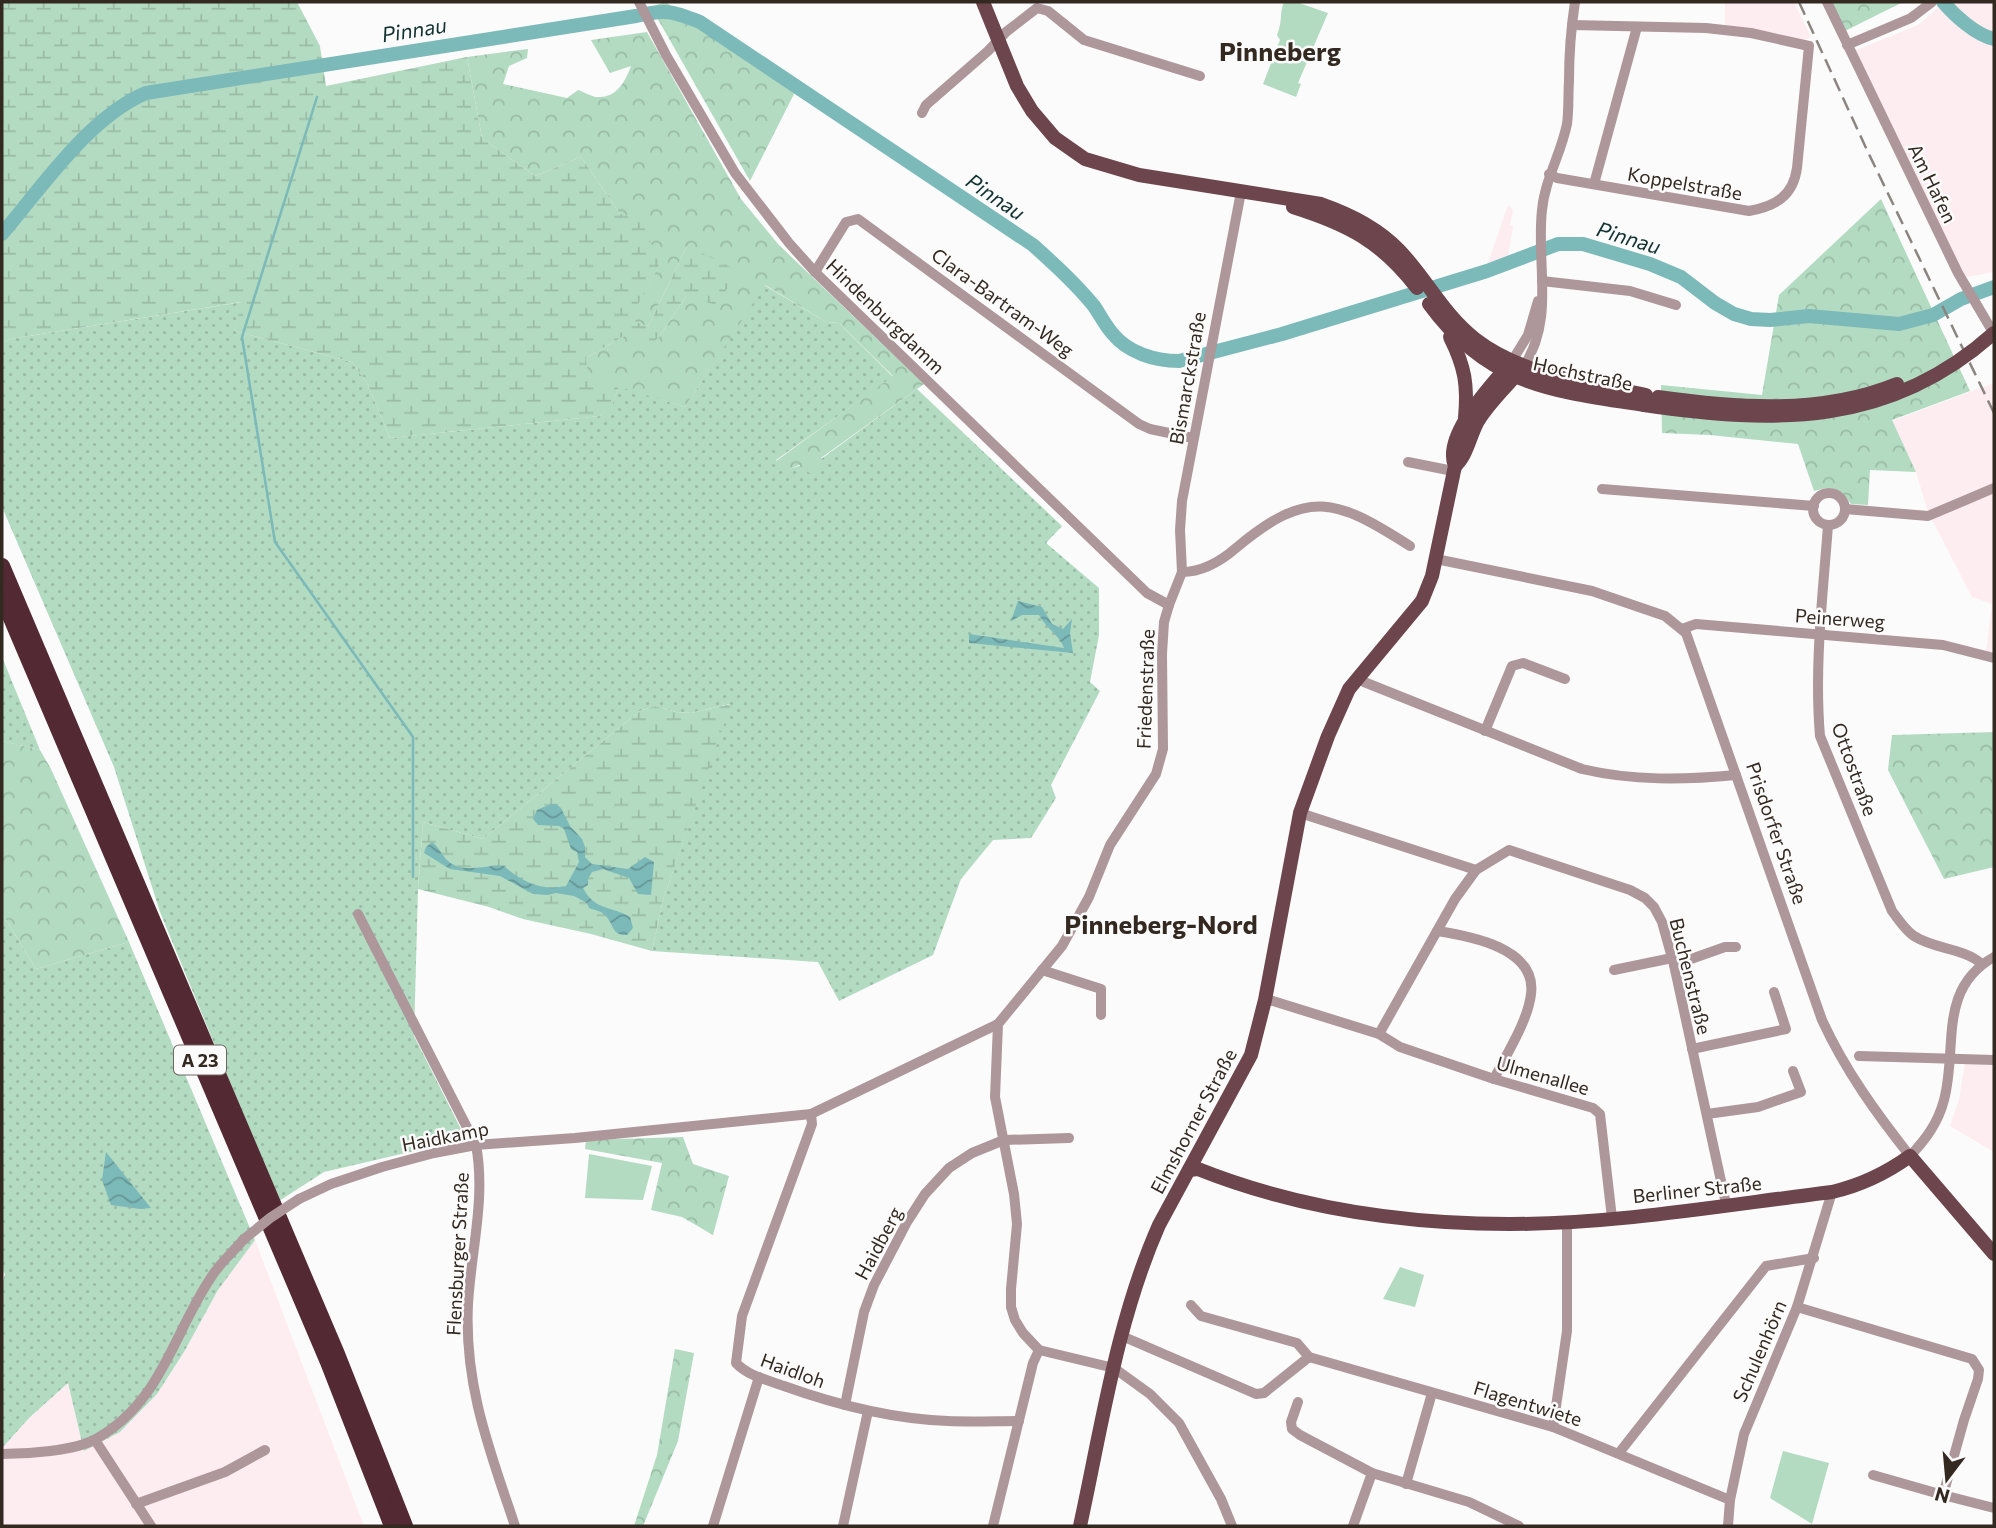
<svg xmlns="http://www.w3.org/2000/svg" width="1996" height="1528" viewBox="0 0 1996 1528" font-family="Commissioner,sans-serif">
	<defs>
		<pattern id="grass-dots" width="8" height="8" patternUnits="userSpaceOnUse" patternTransform="scale(1.75)"><rect width="8" height="8" fill="#b2dbc1"/><path d="M2 2h.1M6 6h.1" fill="none" stroke="#9abca6" stroke-width="1.8" stroke-linecap="round"/></pattern>
		<pattern id="forest-crowns" width="20" height="18" patternUnits="userSpaceOnUse" patternTransform="scale(1.75)"><rect width="20" height="18" fill="#b2dbc1"/><path d="M2 6a3 3 0 1 1 6 0M12 15a3 3 0 1 1 6 0" fill="none" stroke="#9abca6"/></pattern>
		<pattern id="wetland-marsh" width="20" height="14" patternUnits="userSpaceOnUse" patternTransform="scale(1.75)"><rect width="20" height="14" fill="#b2dbc1"/><path d="M1 5h8M5 5V1M11 12h8M15 12V8" fill="none" stroke="#9abca6"/></pattern>
		<pattern id="water-waves" width="16" height="10" patternUnits="userSpaceOnUse" patternTransform="scale(1.75)"><rect width="16" height="10" fill="#7cb9b9"/><path d="M0 5q4-4 8 0t8 0" fill="none" stroke="#669696"/></pattern>
	</defs>
	<rect width="100%" height="100%" fill="#fbfbfb"/>
	<g fill="#fdedf0">
		<path d="M1725,2H1794L1811,37L1801,41L1725,27Z"/>
		<path d="M1945,2H1994V272L1961,278L1854,51L1918,25Z"/>
		<path d="M1508,205L1513,210L1510,225L1513,226L1508,257L1488,263Z"/>
		<path d="M1994,383V654L1986,651L1992,604L1972,597L1928,512L1916,472L1892,421Z"/>
		<path d="M1965,1063L1994,1066V1152L1950,1126L1959,1099Z"/>
		<path d="M255,1240L364,1526H2V1448L30,1417L68,1383L84,1450L120,1432L157,1394L184,1352L221,1285Z"/>
	</g>
	<g fill="url(#grass-dots)">
		<path d="M764,285L826,322L839,323L893,377L776,460L783,471L821,459L917,389L1062,526L1046,543L1099,588V635L1090,682L1100,691L1051,785L1056,798L1031,838L993,840L961,879L933,955L839,1001L818,962L652,951L663,900L730,704L691,713L676,712L655,706L640,711L483,839L423,822L418,889L414,1036L466,1139L324,1172L279,1201L160,912L114,767L2,507V343L10,339L242,302L235,331L352,362L367,383L390,438L600,416L612,405L619,386L685,407Z"/>
		<path d="M2,657L40,750L2,741Z"/>
		<path d="M2,913L36,969L129,942L255,1240L218,1290L184,1352L157,1394L120,1432L84,1451L68,1383L30,1417L2,1448V1285L5,1274L2,1269Z"/>
	</g>
	<g fill="url(#forest-crowns)">
		<path d="M665,2L714,34L795,92L750,181L651,7Z"/>
		<path d="M1830,2H1903L1843,32Z"/>
		<path d="M647,32L741,199L778,244L924,384L821,458L826,464L815,477L799,465L783,472L776,461L893,376L839,323L826,322L765,285L685,407L587,377L586,358L624,336L659,337L686,296L687,246L648,327L629,319L660,264L620,214L581,157L535,176L482,138L467,57L528,49L527,58L509,66L503,84L567,98L578,90C584,92 593,98 600,97C617,97 626,80 631,66L610,73L591,40Z"/>
		<path d="M1881,199L1970,391L1892,420L1916,472L1870,470L1868,505L1851,504C1840,488 1832,485 1814,491L1798,444L1710,435L1662,433L1661,385L1762,395L1779,295Z"/>
		<path d="M1994,732V867L1944,879L1888,770L1892,735Z"/>
		<path d="M2,741L40,750L51,769L129,942L36,969L2,913Z"/>
		<path d="M683,1137L693,1164L729,1176L713,1235L682,1217L651,1210L662,1163L585,1149L586,1140Z"/>
		<path d="M675,1349L694,1353L678,1441L643,1526H634L657,1455Z"/>
	</g>
	<g fill="url(#wetland-marsh)">
		<path d="M2,2H297L320,46L326,86L467,57L482,138L535,176L581,157L620,214L641,220L660,264L630,319L648,327L687,246L739,271L716,305L686,296L659,337L646,348L624,336L586,358L588,377L619,386L612,406L600,416L390,438L367,383L352,362L235,331L241,302L10,339L2,343Z"/>
		<path d="M731,704L663,900L652,951L591,934L523,919L489,907L418,889L423,822L483,839L640,711L655,706L676,712L691,713Z"/>
	</g>
	<g fill="#b2dbc1">
		<path d="M1284,2H1296L1328,13L1298,83L1301,84L1296,97L1263,84L1280,40L1277,35C1283,20 1279,15 1284,2Z"/>
		<path d="M589,1154L652,1166L643,1200L585,1198Z"/>
		<path d="M1400,1267L1424,1275L1415,1307L1383,1299Z"/>
		<path d="M1783,1451L1829,1463L1812,1524L1770,1498Z"/>
	</g>
	<g fill="url(#water-waves)">
		<path d="M1018,601L1042,607L1052,624L1063,629L1072,619L1070,633L1073,653L969,643V634L1064,648C1060,636 1046,628 1039,615H1022L1011,621Z"/>
		<path d="M551,804H556L561,808L570,826L582,839L585,847V857L592,864L628,869L645,857L654,862L651,895L638,894L629,878L603,869L592,872L588,879V885L583,888C595,911 612,906 630,917L633,928L627,935C612,936 614,925 606,916C602,911 594,910 589,908L587,903L574,896L556,893L548,895L533,894L500,876L450,869L424,853L426,847L432,842C439,847 441,854 447,860C462,875 486,864 504,866C522,882 542,891 566,886L579,862L577,852L571,849L564,829L559,826L538,825L533,819L537,810Z"/>
		<path d="M106,1152L151,1208L140,1209L111,1205L102,1180Z"/>
	</g>
	<g fill="none" stroke-linecap="round" stroke-linejoin="round">
		<path stroke="#7cb9b9" stroke-width="2.5" d="M317,97L242,337L275,542L413,737V877"/>
		<g stroke="#7cb9b9" stroke-width="14">
			<path d="M1943,2C1955,16 1976,35 1994,39"/>
			<path d="M2,234C42,187 89,117 146,93L636,16C666,9 672,11 700,22L1033,245C1054,264 1075,283 1094,306C1100,315 1105,325 1112,333C1128,353 1155,361 1179,361L1282,334L1487,271L1558,244H1583L1650,264L1681,277L1715,303L1734,314L1751,319L1770,320L1809,316L1899,324L1933,315L1961,299L1994,287"/>
		</g>
		<g stroke="#ae979b" stroke-width="10">
			<path d="M639,2L666,55L735,173L789,243L815,272L1147,593L1169,605"/>
			<path d="M1827,2L1958,273L1994,334"/>
			<path d="M1847,45L1911,18L1932,2"/>
			<path d="M922,113L926,105L988,51L1006,32L1037,8L1048,11L1084,40L1200,76"/>
			<path d="M1549,174L1557,178L1749,211C1776,206 1793,196 1797,168L1809,46L1751,33L1706,28L1572,25"/>
			<path d="M1594,184L1637,27"/>
			<path d="M815,272L846,222L858,219L1139,424L1150,429L1193,438"/>
			<path d="M1542,281L1630,291L1676,305"/>
			<path d="M1512,361L1528,335L1538,301"/>
			<path d="M1524,366C1555,318 1536,264 1542,210C1545,179 1561,154 1567,124C1569,110 1568,95 1569,81C1569,54 1571,28 1575,2"/>
			<path d="M1408,462L1453,471"/>
			<path d="M1602,489L1814,506"/>
			<circle cx="1829" cy="509" r="16"/>
			<path d="M1845,509L1928,516L1994,488"/>
			<path d="M1828,525C1823,594 1814,666 1820,736L1892,911C1899,920 1905,930 1914,936C1936,950 1962,947 1982,964"/>
			<path d="M1436,559L1592,591L1665,616L1686,633L1822,1020C1845,1070 1876,1113 1910,1156C1926,1139 1938,1123 1944,1100C1958,1048 1937,989 1994,957"/>
			<path d="M1182,572C1203,572 1221,561 1236,548C1308,488 1335,498 1410,546"/>
			<path d="M1682,629L1696,624L1943,645L1994,658"/>
			<path d="M1358,677L1364,682L1582,769C1633,781 1684,780 1736,775"/>
			<path d="M1485,731L1512,666L1523,663L1565,679"/>
			<path d="M1300,813L1476,870"/>
			<path d="M358,914L476,1145C486,1198 471,1251 468,1304C464,1386 490,1451 515,1526"/>
			<path d="M1437,931C1470,936 1537,948 1531,994C1528,1021 1506,1055 1494,1079"/>
			<path d="M1674,965L1725,947H1736"/>
			<path d="M1042,970L1101,989V1015"/>
			<path d="M1614,970L1672,958"/>
			<path d="M1265,1000L1273,1001L1379,1034L1400,1047L1494,1079L1593,1108L1600,1114L1612,1218"/>
			<path d="M1379,1034L1455,899L1476,870L1509,850L1630,890L1645,898L1654,907L1662,922L1674,965L1726,1204"/>
			<path d="M1692,1049L1786,1029L1774,992"/>
			<path d="M1859,1056L1994,1060"/>
			<path d="M811,1114L812,1124L742,1316L736,1363C748,1376 768,1380 784,1386C837,1405 892,1419 948,1421C972,1422 996,1421 1019,1421"/>
			<path d="M1707,1114L1758,1107L1801,1092L1793,1071"/>
			<path d="M299,1199L331,1184L382,1167L434,1153L476,1145L575,1138L811,1114L998,1024"/>
			<path d="M1191,1305L1201,1316L1297,1343L1309,1357L1553,1427L1730,1500"/>
			<path d="M1797,1307L1972,1359L1979,1370L1978,1379L1964,1420L1943,1495L1994,1508"/>
			<path d="M1122,1336L1256,1394L1264,1393L1309,1357"/>
			<path d="M1298,1402L1291,1422L1292,1429L1300,1435L1372,1473L1469,1502L1519,1526"/>
			<path d="M845,1405L864,1312L874,1285L907,1222L925,1194L949,1168L972,1153L1004,1140L1069,1138"/>
			<path d="M1553,1427L1567,1331V1222"/>
			<path d="M95,1440L151,1526"/>
			<path d="M1619,1453L1766,1266L1814,1258"/>
			<path d="M2,1454C27,1454 74,1451 96,1439C162,1402 173,1333 212,1276C220,1263 233,1252 243,1240"/>
			<path d="M1873,1475L1943,1495"/>
			<path d="M1406,1484L1432,1393"/>
			<path d="M136,1504L225,1472L265,1450"/>
			<path d="M713,1526L759,1377"/>
			<path d="M843,1526L868,1411"/>
			<path d="M993,1526L1033,1363L1039,1350"/>
			<path d="M1232,1526L1221,1499L1179,1423L1150,1394L1114,1368L1039,1350L1023,1333L1015,1320L1011,1307V1289L1017,1224L1014,1194L995,1097L998,1024L1062,946L1089,897L1110,845L1156,774L1163,749L1162,654L1164,622L1169,605L1182,572L1180,530L1182,501L1241,192"/>
			<path d="M1353,1526L1372,1473"/>
			<path d="M1728,1526L1730,1500L1744,1434L1797,1307L1832,1192"/>
		</g>
		<g stroke="#6c454d" stroke-width="14">
			<path d="M983,2L1017,86L1032,111L1055,138L1085,159L1139,175L1321,204C1350,214 1377,227 1399,250C1426,278 1443,314 1475,339C1523,376 1588,383 1646,395"/>
			<path d="M1293,207C1347,224 1381,241 1417,288"/>
			<path d="M1429,304C1488,385 1551,391 1644,405"/>
			<path d="M1450,337C1465,367 1468,385 1465,418"/>
			<path d="M1455,466C1467,456 1470,435 1478,421C1489,403 1505,388 1519,372"/>
			<path d="M1189,1170L1198,1169C1296,1208 1404,1224 1510,1224C1617,1224 1725,1205 1832,1192C1862,1185 1885,1174 1910,1156L1994,1254"/>
			<path d="M1080,1526C1102,1425 1117,1320 1159,1225L1251,1055L1265,1000L1300,813L1328,736L1349,689L1422,601L1432,576L1455,466C1442,435 1493,384 1512,361"/>
		</g>
		<g stroke="#532933" stroke-width="16">
			<path d="M2,566L337,1354L405,1526"/>
			<path d="M2,597L328,1362L392,1526"/>
		</g>
		<path stroke="#8b8580" stroke-width="2.5" stroke-dasharray="14 7" stroke-linecap="butt" d="M1799,2L1866,148L1994,413"/>
		<path stroke="#ae979b" stroke-width="10" d="M243,1240L270,1218L299,1199"/>
		<g stroke="#6c454d" stroke-width="14">
			<path d="M1658,397C1737,408 1821,415 1897,384"/>
			<path d="M1644,405C1776,424 1889,427 1994,333"/>
		</g>
	</g>
	<g text-anchor="middle" dominant-baseline="central" stroke-width="5" stroke-linejoin="round" paint-order="stroke">
		<rect fill="#fbfbfb" stroke="#6f6862" stroke-width="2" x="174" y="1045.5" width="52" height="29" rx="5"/>
		<g font-size="18" font-weight="bold" fill="#332920">
			<text x="200" y="1060">A 23</text>
		</g>
		<g font-size="19" fill="#332920" stroke="#fbfbfb">
			<text transform="translate(1685 183) rotate(10)">Koppelstraße</text>
			<text transform="translate(1933 183) rotate(64)">Am Hafen</text>
			<text transform="translate(1003 302) rotate(36)">Clara-Bartram-Weg</text>
			<text transform="translate(886 316) rotate(44)">Hindenburgdamm</text>
			<text transform="translate(1583 373) rotate(12)">Hochstraße</text>
			<text transform="translate(1187 378) rotate(-80)">Bismarckstraße</text>
			<text transform="translate(1840 618) rotate(4)">Peinerweg</text>
			<text transform="translate(1145 689) rotate(-88)">Friedenstraße</text>
			<text transform="translate(1855 769) rotate(70)">Ottostraße</text>
			<text transform="translate(1777 833) rotate(71)">Prisdorfer Straße</text>
			<text transform="translate(1691 976) rotate(76)">Buchenstraße</text>
			<text transform="translate(1543 1075) rotate(16)">Ulmenallee</text>
			<text transform="translate(1193 1121) rotate(-62)">Elmshorner Straße</text>
			<text transform="translate(445 1136) rotate(-11)">Haidkamp</text>
			<text transform="translate(1697 1189) rotate(-6)">Berliner Straße</text>
			<text transform="translate(878 1243) rotate(-62)">Haidberg</text>
			<text transform="translate(457 1254) rotate(-87)">Flensburger Straße</text>
			<text transform="translate(1759 1351) rotate(-67)">Schulenhörn</text>
			<text transform="translate(793 1370) rotate(20)">Haidloh</text>
			<text transform="translate(1528 1403) rotate(17)">Flagentwiete</text>
		</g>
		<g font-size="21" font-style="italic" fill="#113131" stroke="#fbfbfb">
			<text transform="translate(414 29) rotate(-9)">Pinnau</text>
			<text transform="translate(996 196) rotate(34)">Pinnau</text>
			<text transform="translate(1629 237) rotate(17)">Pinnau</text>
		</g>
		<g font-size="26" font-weight="bold" fill="#332920" stroke="#fbfbfb">
			<text x="1280" y="50">Pinneberg</text>
			<text x="1161" y="923">Pinneberg-Nord</text>
		</g>
	</g>
	<rect width="1996" height="1528" fill="none" stroke="#332920" stroke-width="7"/>
	<g transform="translate(1947 1479) rotate(196)" stroke="#fbfbfb" stroke-width="5" paint-order="stroke">
	<path d="M0-5L12 26L0 18L-12 26Z" fill="#332920"/>
	<text y="-10" font-size="19" font-weight="bold" text-anchor="middle" fill="#332920">N</text>
	</g>
</svg>
